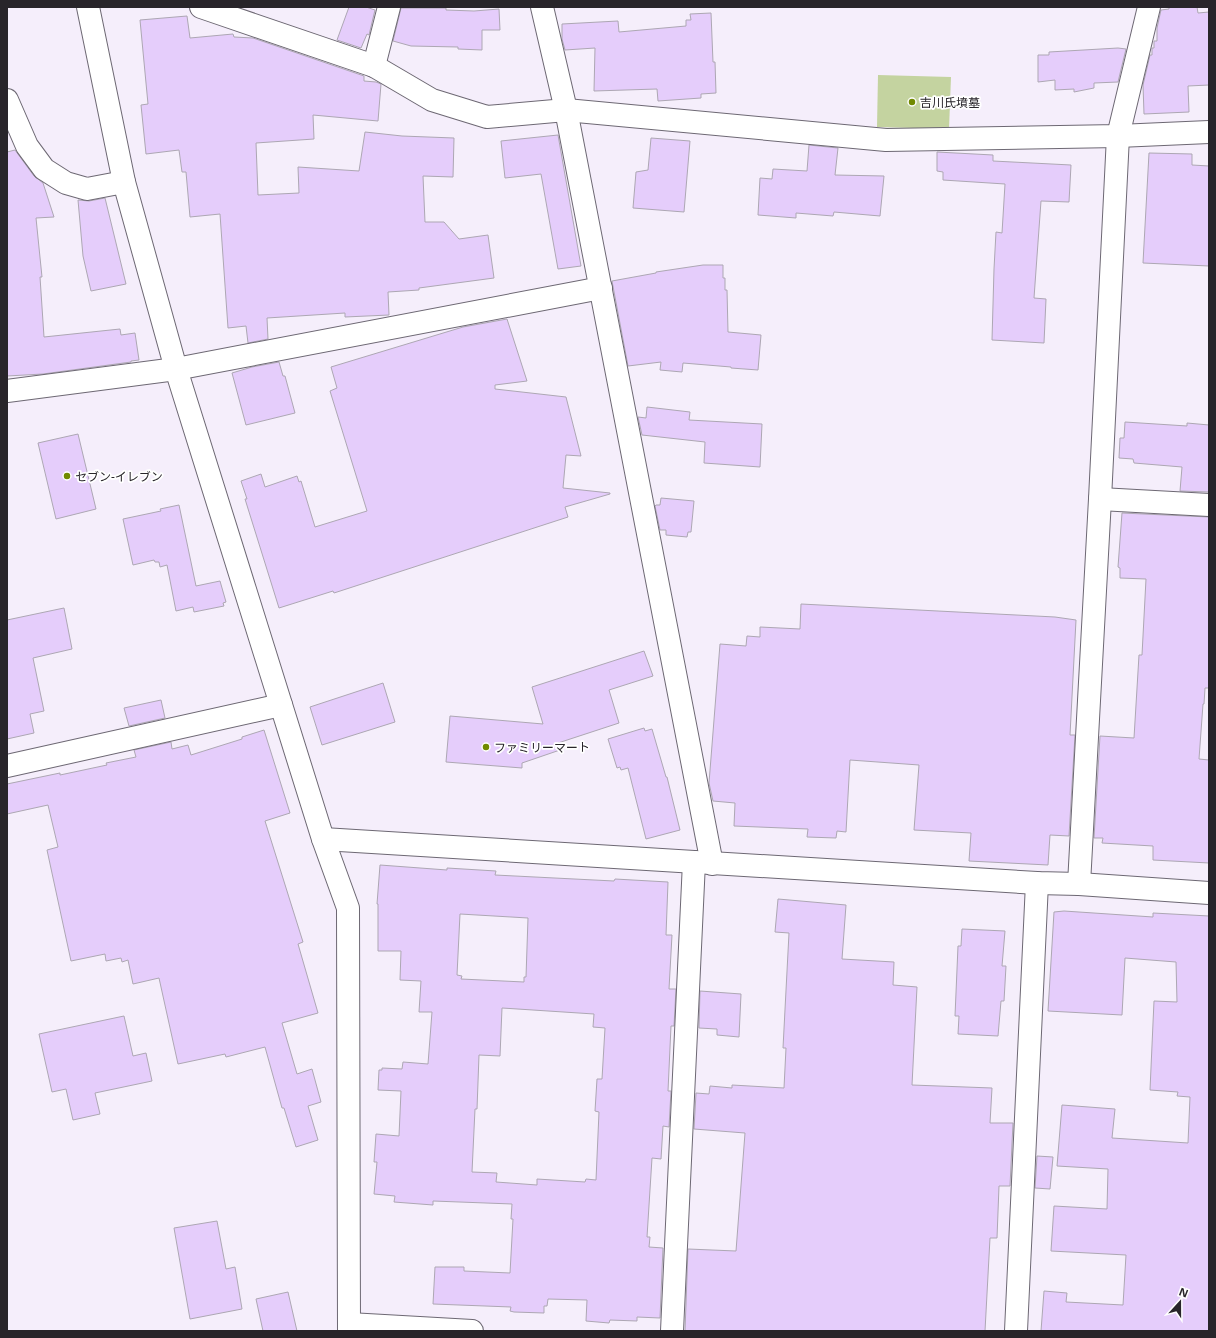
<svg xmlns="http://www.w3.org/2000/svg" width="1216" height="1338" viewBox="0 0 1216 1338" font-family="'Noto Sans','Noto Sans JP',sans-serif">
	<rect width="100%" height="100%" fill="#f5eefb"/>
	<path fill="#c4d3a0" d="M878,75L951,77L949,129L877,127Z"/>
	<g fill="#e5cdfb" stroke="#ada7b3" fill-rule="evenodd">
		<path d="M349,7H366L375,10L369,35L367,34L361,48L337,40Z"/>
		<path d="M1169,7H1197L1198,13L1209,12V85L1188,86L1189,112L1144,114L1143,85L1150,55H1152V48H1154V41H1157V28L1161,10L1169,9Z"/>
		<path d="M401,8H446V10L474,11L499,9L500,30H482V50L458,49V47L411,46L393,41Z"/>
		<path d="M711,13L713,62H715L716,93L701,94V98L658,101L657,89L594,91L595,48L565,50L562,39V24L618,21L619,32L686,26V20H691L690,14Z"/>
		<path d="M187,16L190,38L233,34L234,37L253,38L364,76V81L376,82L381,84L378,121L313,115L314,139L256,143L258,195L299,193L298,167L359,171L365,132L402,136L454,138L453,177L423,176L425,222H444L459,239L488,235L494,278L419,288V290L388,292L389,315L345,317V313L267,318L268,339L248,343L246,326L228,328L220,214L190,217L186,172H182L179,150L146,154L141,105L148,104L140,20Z"/>
		<path d="M1118,48L1126,49L1118,82L1094,83V88L1074,92V89L1055,90V80L1038,82V55H1049V52Z"/>
		<path d="M558,135L581,266L558,269L541,174L505,178L501,141Z"/>
		<path d="M651,138L690,141L684,212L633,208L636,172L648,170Z"/>
		<path d="M809,145L838,148L835,175L884,176L880,216L834,212L833,216L796,213V218L758,215L760,178L772,179L773,169L807,171Z"/>
		<path d="M15,150L34,176L43,183L54,217L36,218L42,277H40L44,337L120,329L121,335L135,333L139,360L131,361V362L43,374L7,376V152Z"/>
		<path d="M937,152L993,155V161L1071,165L1069,202L1041,201L1034,298L1046,299L1044,343L992,340L994,269L996,232L1002,233L1005,184L943,180V172L937,171Z"/>
		<path d="M1149,153L1192,154V165L1209,166V266L1143,263Z"/>
		<path d="M105,198L126,284L91,291L83,256L78,200L89,201Z"/>
		<path d="M703,265H723V278H725V290H727L728,332L761,335L758,370L731,368V367L683,363L682,372L660,370L661,362L628,366L612,281L656,273V272Z"/>
		<path d="M507,319L527,381L495,385V389L566,397L581,456L566,455L563,488L610,493V494L565,507L568,517L334,593L333,591L279,608L245,499H247L241,481L261,474L265,487L297,476L299,482L301,481L315,527L367,511L330,391L337,388L331,367L463,327Z"/>
		<path d="M279,362L283,376H285L295,413L246,425L232,373L252,367Z"/>
		<path d="M647,407L690,412L689,420L762,424L760,467L704,463L705,442L642,435L638,417L646,418Z"/>
		<path d="M1125,422L1187,426V423L1209,425V492L1180,491L1182,467L1134,463L1133,459L1119,458L1120,438H1124Z"/>
		<path d="M78,434L96,509L56,519L38,443Z"/>
		<path d="M661,498L694,501L691,532H688L687,537L666,535V530H660L655,506L656,505H660Z"/>
		<path d="M179,505L196,586L220,581L226,602L223,603L224,606L194,612L193,607L176,611L167,565L160,567L159,562H155L154,560L133,565L123,519L161,511L160,509Z"/>
		<path d="M1122,513L1209,517V688H1205L1204,704H1203L1199,759L1209,760V863L1153,860V846L1102,843L1103,838H1094L1100,736L1134,738L1139,655H1142L1146,579L1120,578V568L1118,567Z"/>
		<path d="M801,604L1055,617L1076,620L1070,735H1075L1069,836L1050,835L1048,865L969,861L971,833L914,830L919,765L850,760L846,832L837,831L836,838L807,837L808,829L734,826L735,803L713,801L709,783L720,644L746,646L747,636L760,637V627L800,629Z"/>
		<path d="M64,608L72,649L33,658L44,711L30,714L34,733L7,739V620Z"/>
		<path d="M644,651L653,676L609,690L619,723L558,743L560,750L522,763V768L446,762L450,716L543,724L532,687Z"/>
		<path d="M383,683L395,722L322,745L310,707Z"/>
		<path d="M161,700L165,718L129,726L124,708Z"/>
		<path d="M644,728L645,731L652,729L666,777H667L680,830L646,839L628,768L621,770L620,767L617,768L608,739Z"/>
		<path d="M264,730L290,813L265,821L303,942L298,944L318,1013L282,1023L297,1074L312,1069L321,1102L308,1106L318,1140L296,1147L284,1108H282L265,1047L226,1057L225,1054L178,1064L159,978L133,984L128,960L122,962L121,958L106,961L105,954L71,961L47,850L58,847L48,805L7,814V784L60,773V775L107,765L106,763L136,757L134,750L171,742L172,749L188,745L191,755L242,739V737Z"/>
		<path d="M380,865L447,870V868L496,871L495,875L614,881L615,879L668,882L666,935H672L669,989H676L674,1026H671L668,1091H671L669,1127L663,1126L661,1159L652,1158L647,1237H650L649,1247L663,1248L660,1318L637,1317V1321L610,1320L609,1323L586,1321L587,1300L548,1299L547,1306H544V1313L514,1312L510,1311L511,1307L433,1304L435,1267H464V1271L510,1273L513,1219H511L512,1204L433,1201V1205L394,1202L395,1196L374,1194L377,1162H374L376,1134L399,1136L401,1091L378,1090L379,1070H382V1068L402,1069L403,1062L428,1064L432,1012H419L421,981L400,980L401,951H378V904H377ZM460,914L528,918L526,977H524V982L461,979L462,976L457,975ZM502,1008L594,1014L593,1027L605,1028L602,1079H597L595,1111L599,1112L596,1180L586,1179L585,1182L537,1179V1185L496,1182L497,1173L472,1172L475,1109H477L479,1055L500,1056Z"/>
		<path d="M778,899L846,905L842,959L894,962L893,985L917,987L912,1085L992,1088L990,1123H1013L1010,1186H999L997,1238H990L985,1331H685L688,1249L736,1251L745,1133L694,1129L696,1093L709,1094L710,1086L732,1088V1085L784,1088L786,1048H783L789,933L775,932Z"/>
		<path d="M1064,911L1153,917V913L1209,916V1331H1041L1044,1291L1067,1293L1066,1302L1123,1305L1126,1255L1051,1251L1054,1206L1107,1209L1108,1169L1057,1166L1062,1105L1115,1109L1112,1138L1188,1143L1190,1097L1177,1096L1178,1092L1150,1090L1154,1001L1177,1002L1176,962L1125,958L1122,1015L1048,1011L1054,912Z"/>
		<path d="M962,929L1005,931L1002,966H1006L1004,1001H1001L998,1036L958,1034L959,1016H955L958,946H961Z"/>
		<path d="M700,991L741,994L739,1037L717,1035V1029L699,1028Z"/>
		<path d="M124,1016L133,1056L146,1053L152,1081L95,1093L100,1114L73,1120L66,1089L52,1092L39,1034Z"/>
		<path d="M1037,1156L1053,1157L1050,1189L1035,1188Z"/>
		<path d="M217,1221L226,1269L235,1267L242,1309L190,1319L174,1228Z"/>
		<path d="M288,1292L297,1331H263L256,1299Z"/>
	</g>
	<g fill="none" stroke-linecap="round" stroke-linejoin="round">
		<defs>
			<g id="minor">
				<path d="M88,7L124,182L176,369L323,839L348,908L349,1331"/>
				<path d="M201,7L374,66L432,100L487,117L566,110L886,140L1118,136L1209,132"/>
				<path d="M542,7L566,110L712,864"/>
				<path d="M374,66L389,7"/>
				<path d="M7,100L27,146L44,169L66,183L87,189L124,182"/>
				<path d="M7,391L176,369L601,288"/>
				<path d="M1100,499L1209,505"/>
				<path d="M7,766L281,705"/>
				<path d="M323,839L1037,883L1079,884L1209,893"/>
				<path d="M1079,884L1100,499L1118,136L1149,7"/>
				<path d="M349,1324L472,1331"/>
				<path d="M672,1331L694,862"/>
				<path d="M1016,1331L1037,883"/>
			</g>
		</defs>
		<use href="#minor" stroke="#6d6873" stroke-width="24"/>
		<use href="#minor" stroke="#fff" stroke-width="22"/>
	</g>
	<g fill="#718a00" stroke="#fff" stroke-width="1.5">
		<circle cx="912" cy="102" r="4"/>
		<circle cx="67" cy="476" r="4"/>
		<circle cx="486" cy="747" r="4"/>
	</g>
	<g text-anchor="middle" dominant-baseline="central" stroke-width="3.5" stroke-linejoin="round" paint-order="stroke">
		<g font-size="12" fill="#28252a" stroke="#fff" text-anchor="start">
			<text x="920" y="102">吉川氏墳墓</text>
			<text x="75" y="476">セブン-イレブン</text>
			<text x="494" y="747">ファミリーマート</text>
		</g>
	</g>
	<rect width="1216" height="1338" fill="none" stroke="#28252a" stroke-width="16"/>
	<g transform="translate(1180 1302) rotate(21)" stroke="#ffffff" stroke-width="3" paint-order="stroke">
	<path d="M0-3L7 15L0 10L-7 15Z" fill="#28252a"/>
	<text y="-6" font-size="11" font-weight="bold" text-anchor="middle" fill="#28252a">N</text>
	</g>
</svg>
